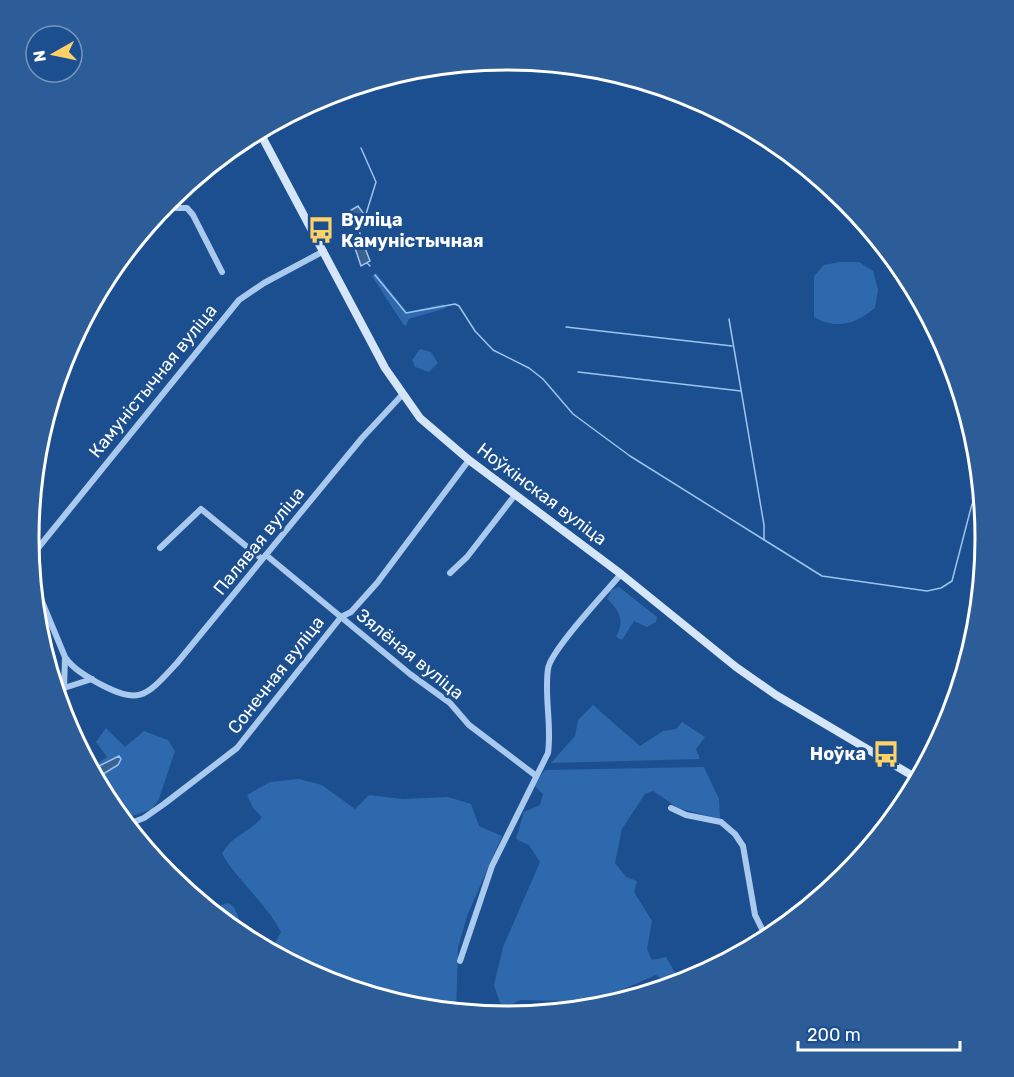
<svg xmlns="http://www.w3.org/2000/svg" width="1014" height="1077" viewBox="0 0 1014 1077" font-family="Rubik,sans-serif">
	<rect width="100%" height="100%" fill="#1b4f8f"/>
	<g fill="#2e69ad">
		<path d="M840,262H859L873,271L878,290L875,308C855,324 837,330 814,317V276L824,265Z"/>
		<path d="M376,273L407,312L443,304L446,308L409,319L406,326L403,324L372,276Z"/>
		<path d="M420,349L431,352L438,363L429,372L415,367L412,360Z"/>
		<path d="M619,587L657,617L656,622L647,627L634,621L622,640L616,637C625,622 620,610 607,599L611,590Z"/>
		<path d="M593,705L640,746L663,731L676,729L682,722L705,737L696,749L700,759L551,763L575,736L578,720Z"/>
		<path d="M106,728L125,747L144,731L168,740L175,751L159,799L152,809L129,817L119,804L107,800L90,768L107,757L96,742Z"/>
		<path d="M704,767L719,799L720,819L678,808L653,791L645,794L622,829L615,863L626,877L637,881L634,892L652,921L647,949L652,960L666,957L681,983L672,986L656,975L601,999L603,1003L609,1005L554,1012L566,1004L565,1001L520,1000L509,1006L500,1003L494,985L503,947L540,862L529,845L516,839L524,812L540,805L543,794L534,785L545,770Z"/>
		<path d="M299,779L322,785L355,809L369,795L403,799L448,797L471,804L479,826L502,836L467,916L458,948L456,1012L413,1008L324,980L270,952L281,932C265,902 239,882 222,854C232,835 248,834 262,817L253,808L247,795L270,782Z"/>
		<path d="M228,903L234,907L248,940L219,918L221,905Z"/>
	</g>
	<g fill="#3c6290" stroke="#9cc4f0" stroke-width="1.5">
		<path d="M358,206L366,217L357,224L346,226L343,223V215Z"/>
		<path d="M362,240L370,261L361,266L354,245Z"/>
		<path d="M119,756L121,759L118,765L95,779L91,770Z"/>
	</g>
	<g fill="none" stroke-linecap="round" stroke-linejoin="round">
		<g stroke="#9cc4f0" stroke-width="1.5">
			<path d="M361,148L376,182L366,214"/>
			<path d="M357,224L362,240"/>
			<path d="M367,263L370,266"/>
			<path d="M375,275L406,313L455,304L459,306L475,331L493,350L529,368L543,379L573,414L630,456L822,576L927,591L941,588L952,581L972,504"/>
			<path d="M729,319L764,525V540"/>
			<path d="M566,327L732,346"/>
			<path d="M578,372L741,391"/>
			<path d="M976,487L979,472"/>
		</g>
		<g stroke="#a9c9ee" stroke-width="6">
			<path d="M163,208H187L193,215L222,272"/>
			<path d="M66,354L82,339L89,311"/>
			<path d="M160,548L201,509L262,559"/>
			<path d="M266,555L410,674L450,703L469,725L535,775"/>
			<path d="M30,558L239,300L264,283L324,251"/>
			<path d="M450,573L467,557L515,495"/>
			<path d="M33,580L65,657C73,669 86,676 98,683C141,706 146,696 177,663L362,438L402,395"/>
			<path d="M64,688L65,658"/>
			<path d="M60,705L64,688L92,679"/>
			<path d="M671,808L686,815L721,822L735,834L743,846L755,915L767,939"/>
			<path d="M126,825L144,818L164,804L237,748L341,617L351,612L377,583L469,460"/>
			<path d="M766,936L779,931"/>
			<path d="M460,961L492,866L548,753C552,725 544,697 548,669C550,651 606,592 621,574"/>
		</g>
		<path stroke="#d6e6fa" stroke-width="8" d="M259,131L385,368L420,418L469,460L621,574L736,667L776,695L918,779"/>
	</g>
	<defs>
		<symbol id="bus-bare" viewBox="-9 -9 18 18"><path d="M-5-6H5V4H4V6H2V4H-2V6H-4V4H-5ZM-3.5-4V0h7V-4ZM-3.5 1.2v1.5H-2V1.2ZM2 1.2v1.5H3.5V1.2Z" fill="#ffd166" stroke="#1b4f8f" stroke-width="2.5" paint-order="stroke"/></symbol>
	</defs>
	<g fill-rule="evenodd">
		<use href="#bus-bare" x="302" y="211" width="38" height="38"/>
		<use href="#bus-bare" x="867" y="735" width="38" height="38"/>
	</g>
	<g text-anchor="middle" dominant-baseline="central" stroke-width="6" stroke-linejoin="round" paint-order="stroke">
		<g font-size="18" font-weight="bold" fill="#fff" stroke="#1b4f8f" text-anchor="start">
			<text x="341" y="220">Вуліца<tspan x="341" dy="21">Камуністычная</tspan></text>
			<text x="866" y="754" text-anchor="end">Ноўка</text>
		</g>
		<g font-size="18" fill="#fff" stroke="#1b4f8f">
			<text transform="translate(153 381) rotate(-51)">Камуністычная вуліца</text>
			<text transform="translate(542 494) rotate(37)">Ноўкінская вуліца</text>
			<text transform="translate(259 541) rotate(-51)">Палявая вуліца</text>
			<text transform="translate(410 654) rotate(39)">Зялёная вуліца</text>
			<text transform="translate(276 675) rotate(-52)">Сонечная вуліца</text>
		</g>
	</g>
	<path d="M0 0H1014V1077H0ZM39 538a468 468 0 1 1 936 0a468 468 0 1 1-936 0Z" fill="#2d5d98" fill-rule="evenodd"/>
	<path fill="none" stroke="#fff" stroke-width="3" d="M39 538a468 468 0 1 1 936 0a468 468 0 1 1-936 0Z"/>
	<g transform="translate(54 54) rotate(261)"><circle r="28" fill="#1b4f8f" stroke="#7695bc" stroke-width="1.5"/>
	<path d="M0-4.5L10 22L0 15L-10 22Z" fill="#ffd166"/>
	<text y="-9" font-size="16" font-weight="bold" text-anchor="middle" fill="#ffffff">N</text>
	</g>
	<path d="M798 1041v9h162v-9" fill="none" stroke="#ffffff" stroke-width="3"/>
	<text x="807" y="1041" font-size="18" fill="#ffffff" stroke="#1b4f8f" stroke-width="4.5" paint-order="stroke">200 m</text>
</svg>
